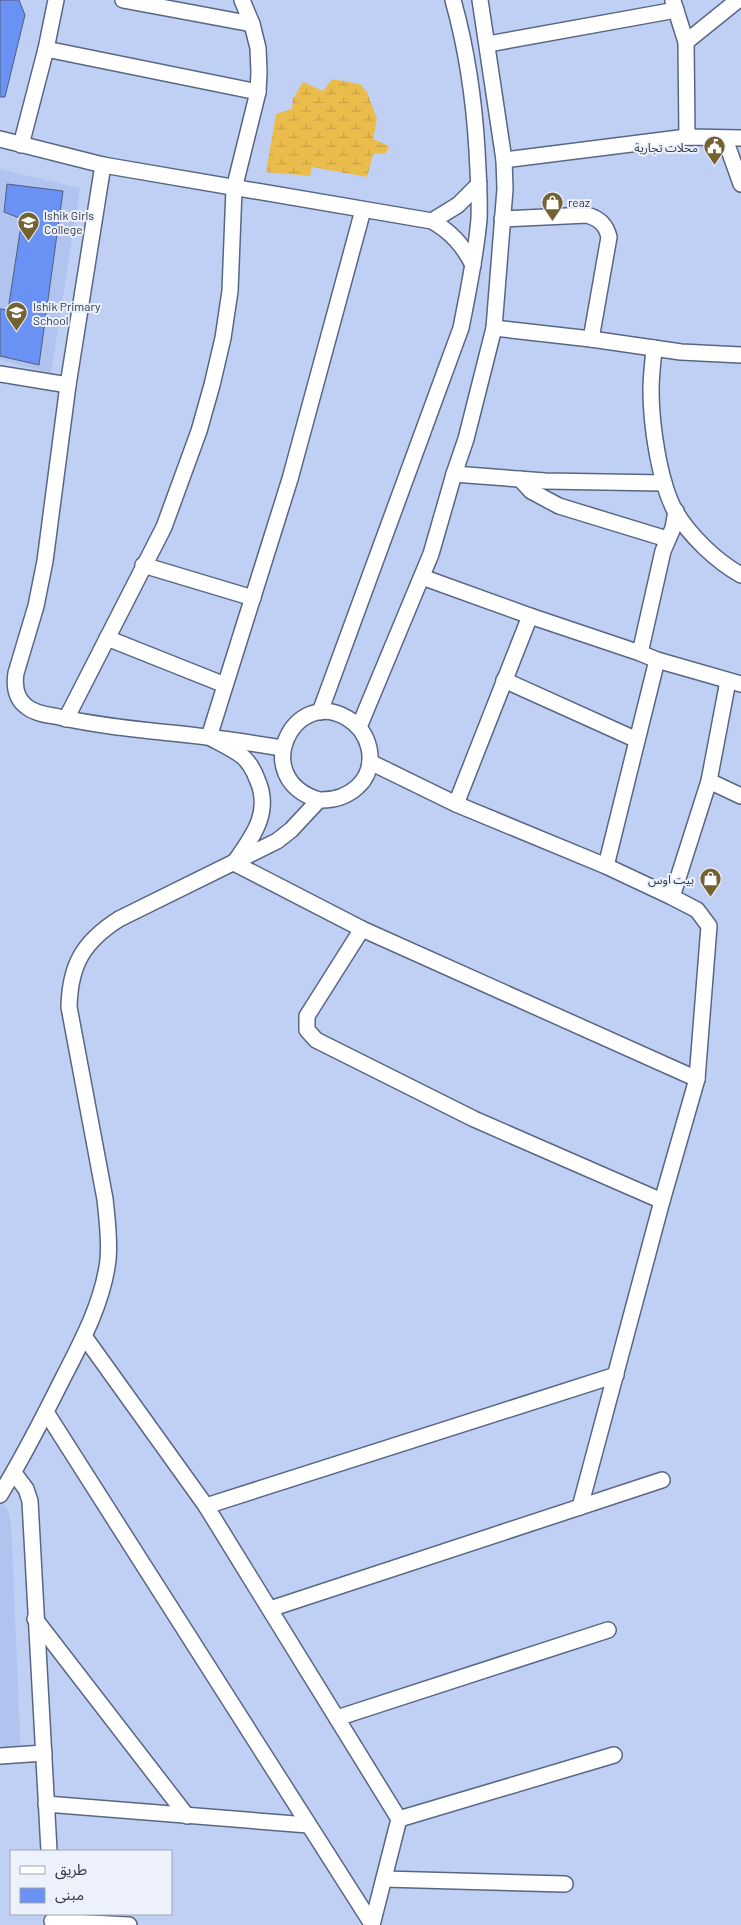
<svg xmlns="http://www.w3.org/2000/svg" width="741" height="1925" viewBox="0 0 741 1925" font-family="Barlow,'Noto Sans Arabic',sans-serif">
	<defs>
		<pattern id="wetland-marsh" width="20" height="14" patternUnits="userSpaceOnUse" patternTransform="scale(1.25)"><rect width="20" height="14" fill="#eabc4c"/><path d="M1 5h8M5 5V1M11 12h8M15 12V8" fill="none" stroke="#c9a244"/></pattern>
	</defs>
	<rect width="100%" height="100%" fill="#c0d0f5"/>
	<g fill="#b1c4ef">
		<path d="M0,169L80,188L51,374L0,360Z"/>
		<path d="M0,1499L8,1511L11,1522L21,1756L0,1757Z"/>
	</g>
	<path fill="url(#wetland-marsh)" d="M332,79L360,84L367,92L377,119L373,139L389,146L386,153L373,154L367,177L312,167L310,176L266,172L276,114L292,109L293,99L303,82L323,91Z"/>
	<g fill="#6a91f4" stroke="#505d7d">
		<path d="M0,0H19L25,15L5,97H0Z"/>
		<path d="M7,184L63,191L39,365L0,356V309L8,310L22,219L4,212Z"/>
	</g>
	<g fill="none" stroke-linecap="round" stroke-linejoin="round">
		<defs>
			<g id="street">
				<path d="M123,0L252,24"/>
				<path d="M673,1L686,42L687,137"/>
				<path d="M686,42L738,0"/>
				<path d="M488,44L676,10"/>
				<path d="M46,49L258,92"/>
				<path d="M0,139L103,165L432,221C451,232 463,245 473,265"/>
				<path d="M725,139L741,184"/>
				<path d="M21,145L46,49L56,0"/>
				<path d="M504,160L687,137L741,138"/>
				<path d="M103,165L68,385L45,561L36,606L16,673C14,686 16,699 27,707C36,714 49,715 59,717C108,728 158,731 207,737C232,740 257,744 282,748"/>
				<path d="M363,210L290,479L209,737C220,743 233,749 242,756C249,762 254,771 257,779C272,812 253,836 234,863L362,929L697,1079"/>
				<path d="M502,219L587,215C600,219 606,225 609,237L591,339"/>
				<path d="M432,221L458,205L479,184"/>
				<path d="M494,328L591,339L681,352L741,355"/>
				<path d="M654,348C653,362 651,376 651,390C651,424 659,481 675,511C690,536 716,561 741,575"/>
				<path d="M0,374L68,385"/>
				<path d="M454,474L545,481L664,483"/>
				<path d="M520,479L531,491L559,506L667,539"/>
				<path d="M143,565L253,598"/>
				<path d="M422,577L530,616L640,653L657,660L741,684"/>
				<path d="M107,638L225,685"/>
				<path d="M640,653L663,551L673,528L676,511"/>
				<path d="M504,680L637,740"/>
				<path d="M320,712L461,328C468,292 476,255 479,219C480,196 478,173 477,150C474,99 467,50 453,0"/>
				<path d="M66,719L164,527L199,431L212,385L223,338L230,291L234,189L258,92L259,72L258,48L252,24L242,0"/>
				<path d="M359,727L431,554L454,474L466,439L494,328L505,189L504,160L480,0"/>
				<path d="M370,762L456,804L606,866L672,897L697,910L709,926L697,1079L662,1201L580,1507"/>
				<path d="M709,781L741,796"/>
				<path d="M456,804L530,616"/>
				<path d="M606,866L657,660"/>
				<path d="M672,897L709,781L728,681"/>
				<path d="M362,929L307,1016V1030L316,1040L474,1119L662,1201"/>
				<path d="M84,1336L206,1506L399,1819L372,1925"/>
				<path d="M46,1412L372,1924"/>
				<path d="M14,1473L26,1489L30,1501L49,1851"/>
				<path d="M0,1495C22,1459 41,1422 60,1384C80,1345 103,1303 108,1260C110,1239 107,1219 105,1199L69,1007C70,965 83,942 119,919L277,841L291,830L319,800C348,801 376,781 369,748C366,735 359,725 347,718C294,686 248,778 319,800"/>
				<path d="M206,1506L616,1375"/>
				<path d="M270,1609L662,1480"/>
				<path d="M35,1619L187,1816"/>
				<path d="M337,1718L608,1630"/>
				<path d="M0,1756L44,1753"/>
				<path d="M46,1804L308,1825"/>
				<path d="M399,1819L614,1755"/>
				<path d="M384,1879L565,1884"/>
				<path d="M52,1921L129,1925"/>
			</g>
		</defs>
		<use href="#street" stroke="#586686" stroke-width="18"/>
		<use href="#street" stroke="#fff" stroke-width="15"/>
	</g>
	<defs>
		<symbol id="civic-pin" viewBox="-11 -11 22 30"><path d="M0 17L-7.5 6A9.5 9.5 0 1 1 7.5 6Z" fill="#766131" stroke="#ecf1fc"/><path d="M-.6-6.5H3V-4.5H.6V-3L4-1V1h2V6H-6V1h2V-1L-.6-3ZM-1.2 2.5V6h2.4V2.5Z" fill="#fff"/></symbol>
		<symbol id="shop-pin" viewBox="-11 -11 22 30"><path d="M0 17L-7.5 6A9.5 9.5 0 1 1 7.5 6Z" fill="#766131" stroke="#ecf1fc"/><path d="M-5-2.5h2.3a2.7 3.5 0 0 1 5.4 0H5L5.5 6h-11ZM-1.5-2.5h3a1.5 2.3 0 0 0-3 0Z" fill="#fff"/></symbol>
		<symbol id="school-pin" viewBox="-11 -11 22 30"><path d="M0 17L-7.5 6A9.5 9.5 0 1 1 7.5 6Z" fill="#766131" stroke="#ecf1fc"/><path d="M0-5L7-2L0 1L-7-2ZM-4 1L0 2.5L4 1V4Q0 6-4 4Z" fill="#fff"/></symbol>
	</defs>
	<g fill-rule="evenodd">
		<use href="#civic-pin" x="702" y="134" width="25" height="34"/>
		<use href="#shop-pin" x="540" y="190" width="25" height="34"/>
		<use href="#school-pin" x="16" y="210" width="25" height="34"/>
		<use href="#school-pin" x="4" y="300" width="25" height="34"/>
		<use href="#shop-pin" x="698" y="866" width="25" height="34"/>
	</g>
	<g text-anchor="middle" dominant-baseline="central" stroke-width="4" stroke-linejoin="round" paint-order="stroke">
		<g font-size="12" fill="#303645" stroke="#ecf1fc" text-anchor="start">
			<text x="698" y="147" text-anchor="end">محلات تجارية</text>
			<text x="568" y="202">reaz</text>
			<text x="44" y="215">Ishik Girls<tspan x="44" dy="14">College</tspan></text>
			<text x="33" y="306">Ishik Primary<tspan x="33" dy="14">School</tspan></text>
			<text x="694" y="879" text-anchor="end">بيت اوس</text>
		</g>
	</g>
	<rect x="10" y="1850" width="162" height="65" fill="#ecf1fc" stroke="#a1a6b3"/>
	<rect x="20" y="1866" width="25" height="8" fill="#ffffff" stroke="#a1a6b3"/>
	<text x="55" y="1875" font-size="15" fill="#303645">طريق</text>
	<rect x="20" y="1888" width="25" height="15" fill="#6a91f4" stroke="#a1a6b3"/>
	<text x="55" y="1900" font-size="15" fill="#303645">مبنى</text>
</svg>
